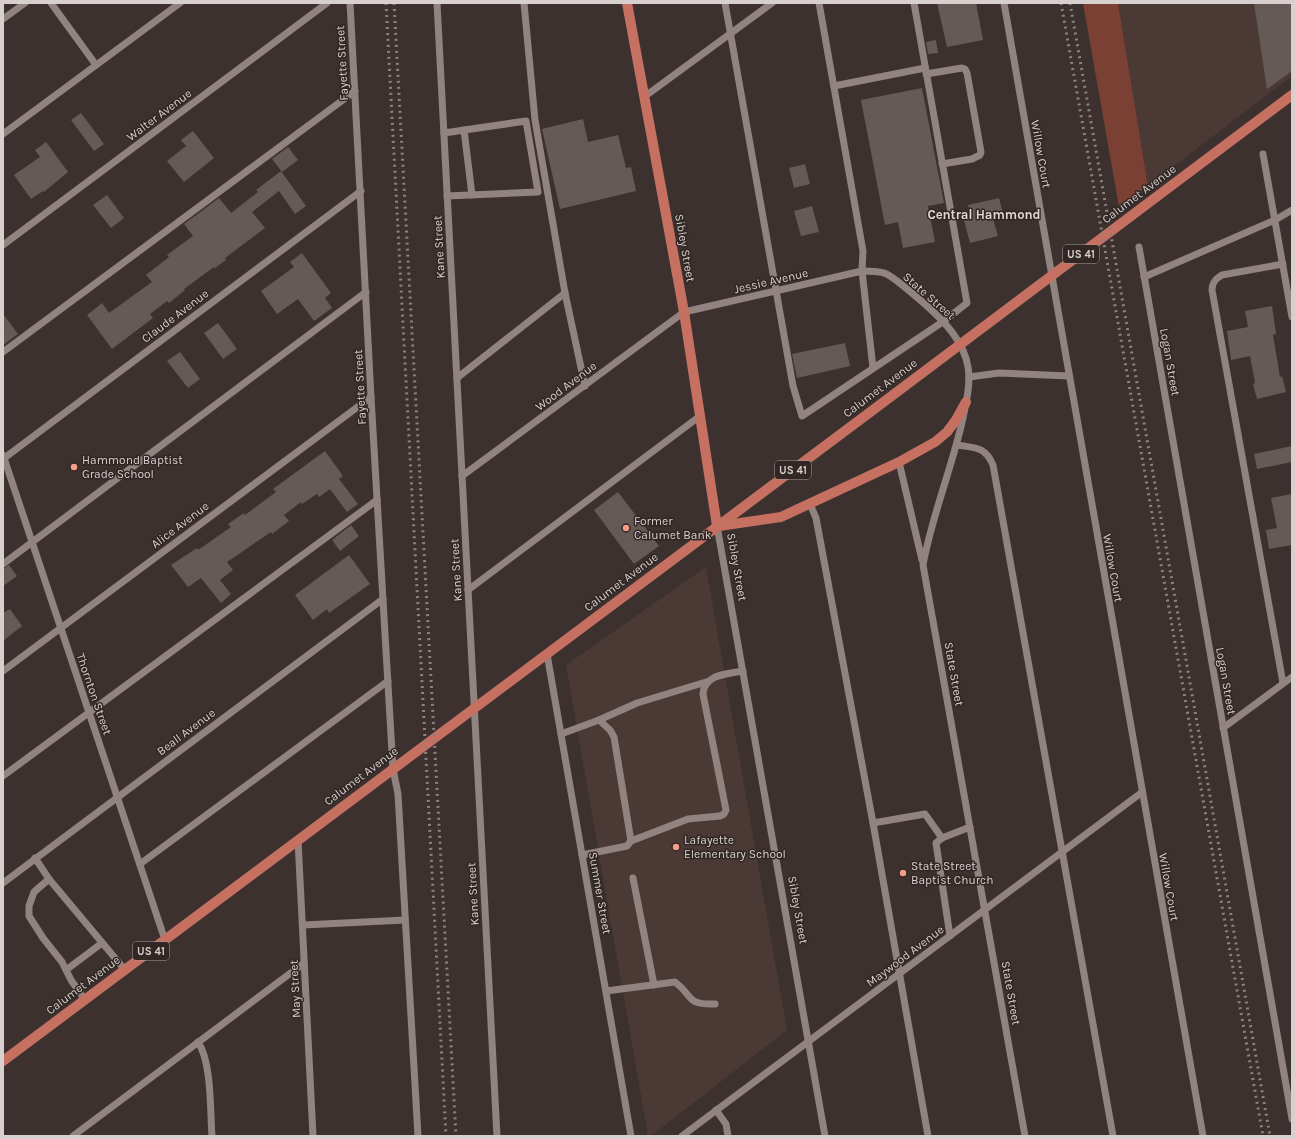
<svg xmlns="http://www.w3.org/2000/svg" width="1295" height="1139" viewBox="0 0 1295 1139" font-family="Karla,sans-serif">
	<rect width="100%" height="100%" fill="#3c312e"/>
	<g fill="#4b3935">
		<path d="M1118,3H1292V76L1148,186Z"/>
		<path d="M706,567L787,1030L651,1136H648L566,665Z"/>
	</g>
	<path fill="#7a4034" d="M1083,3H1118L1148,186L1119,207Z"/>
	<g fill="#665a57">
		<path d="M937,3H976L983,40L947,47Z"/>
		<path d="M1254,3H1292V71L1267,89Z"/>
		<path d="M936,40L938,53L928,54L926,42Z"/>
		<path d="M922,88L944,203L928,206L935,242L903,248L898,222L885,225L861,100Z"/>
		<path d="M81,113L104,144L94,151L71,120Z"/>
		<path d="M583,119L588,142L618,135L626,168L631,167L636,191L560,209L542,129Z"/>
		<path d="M193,131L214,158L184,182L167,161L186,146L181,140Z"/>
		<path d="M46,142L68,172L44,192L43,191L31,199L14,175L40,157L35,150Z"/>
		<path d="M288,147L298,160L282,172L272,159Z"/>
		<path d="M805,164L810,184L794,188L789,168Z"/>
		<path d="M281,171L306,206L295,214L279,191L252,212L265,228L225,258L226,260L215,268L214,267L184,289L185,290L169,303L167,301L150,314L153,318L112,349L87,315L102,303L109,313L152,282L146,275L169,257L167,255L193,236L184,224L219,198L231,213L258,192L256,190Z"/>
		<path d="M107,195L124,218L111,228L93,205Z"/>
		<path d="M999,198L1004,217L993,219L998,236L970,243L963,217L971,215L968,205Z"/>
		<path d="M812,206L819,232L801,236L794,211Z"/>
		<path d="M302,253L331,293L325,298L332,308L314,321L298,299L277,314L261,291L294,267L290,262Z"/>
		<path d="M1272,306L1276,334L1273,335L1280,377L1282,376L1286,392L1257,399L1253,384L1255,383L1250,356L1231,360L1227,331L1248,327L1245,311Z"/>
		<path d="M3,314L18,334L3,345Z"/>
		<path d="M218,323L237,349L223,359L204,333Z"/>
		<path d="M845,343L850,366L797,378L792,354Z"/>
		<path d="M180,352L200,379L188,388L167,361Z"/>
		<path d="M1292,446V462L1257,469L1254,454Z"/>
		<path d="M325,451L343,476L339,479L358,504L347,512L330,489L319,497L317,494L302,504L301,502L284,515L289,521L272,534L271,532L227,562L233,570L220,580L231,594L221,603L201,578L188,587L171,565L197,548L198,550L231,527L228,524L244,513L245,515L276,492L273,489Z"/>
		<path d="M618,492L659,546L634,564L594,510Z"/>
		<path d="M1292,494V545L1269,549L1266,530L1277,528L1271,498Z"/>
		<path d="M351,525L359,536L340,551L332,540Z"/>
		<path d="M349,555L370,584L329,613L327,609L313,620L295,595Z"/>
		<path d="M9,565L17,576L3,586V569Z"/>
		<path d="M10,609L22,626L3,641V613Z"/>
	</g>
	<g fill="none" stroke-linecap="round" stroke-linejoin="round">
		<g stroke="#908380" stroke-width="7">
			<path d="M51,3L96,65"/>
			<path d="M350,3L371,397L393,769L398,794L418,1136"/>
			<path d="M437,3L497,1136"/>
			<path d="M524,3L535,120L565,293L585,386"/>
			<path d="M725,3L793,386L802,416L944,321L967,303L914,3"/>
			<path d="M819,3L863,251L862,271L873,368"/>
			<path d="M1004,3L1203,1136"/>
			<path d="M3,19L25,3"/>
			<path d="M926,74L962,68L965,69L967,73L981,152L980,155L972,159L942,164"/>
			<path d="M834,86L925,68"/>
			<path d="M644,97L772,3"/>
			<path d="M464,130L472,195"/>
			<path d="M444,133L526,121L538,192L447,196"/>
			<path d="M3,134L180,3"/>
			<path d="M1263,154L1292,317"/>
			<path d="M3,245L327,3"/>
			<path d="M1139,247L1292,1119"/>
			<path d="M1283,264L1222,275C1215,279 1212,283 1212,290L1283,683"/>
			<path d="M1144,277L1275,220L1292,210"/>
			<path d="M3,352L355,91"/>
			<path d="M969,377L999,373L1069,376"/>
			<path d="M457,378L565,293"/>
			<path d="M957,445C975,448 985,446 993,465L1113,1136"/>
			<path d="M3,455L165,940"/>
			<path d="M3,459L361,191"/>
			<path d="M899,462L922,560"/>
			<path d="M462,476L684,312L862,271C869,271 877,271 884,273C892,275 919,299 927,306C945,322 964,342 968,367C971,384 966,402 963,418C952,468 932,515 923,565L1025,1136"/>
			<path d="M810,504L816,518L873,823L928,1136"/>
			<path d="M717,526L825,1136"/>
			<path d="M3,564L366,292"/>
			<path d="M468,590L700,416"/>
			<path d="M547,654L631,1136"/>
			<path d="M3,671L371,397"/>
			<path d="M599,720L637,703L706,682"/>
			<path d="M1223,728L1292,677"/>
			<path d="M561,734L599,720L610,730L614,737L631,841"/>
			<path d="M3,776L377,500"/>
			<path d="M873,823L925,814L942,838"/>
			<path d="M298,840L313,1136"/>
			<path d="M582,855L627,846L631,841L688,819L720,816L724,814L726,810L703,694C704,674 728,674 743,671"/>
			<path d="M35,858L49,879L125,970"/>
			<path d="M140,864L388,681"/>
			<path d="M633,878L654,985"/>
			<path d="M49,879L34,892L29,906V916L43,938L62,962L71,980L85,1000"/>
			<path d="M3,883L383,599"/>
			<path d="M303,925L405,920"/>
			<path d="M950,936L936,843L942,838L970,827"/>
			<path d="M66,970L102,943"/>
			<path d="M606,991L675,982C694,996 685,1005 715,1004"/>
			<path d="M198,1042C212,1063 210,1110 212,1136"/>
			<path d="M716,1110L726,1124L728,1136"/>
			<path d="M73,1136L304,963"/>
			<path d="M682,1136L1141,793"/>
		</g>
		<g stroke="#c57061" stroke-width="10">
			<path d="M627,3L684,312L717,526"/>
			<path d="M719,526L781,517L899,462L935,442L947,432L956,420L966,402"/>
			<path d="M3,1061L869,413L1292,95"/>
		</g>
		<g stroke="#8c8280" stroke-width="3" stroke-dasharray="2 4" stroke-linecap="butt">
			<path d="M386,3L446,1136"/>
			<path d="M394,3L456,1136"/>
			<path d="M1061,3L1263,1136"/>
			<path d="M1070,3L1270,1136"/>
		</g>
	</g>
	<g fill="#f49d8b" stroke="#312724" stroke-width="1.5">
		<circle cx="74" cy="467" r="4"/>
		<circle cx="626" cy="528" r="4"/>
		<circle cx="676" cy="847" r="4"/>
		<circle cx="903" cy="873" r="4"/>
	</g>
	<g text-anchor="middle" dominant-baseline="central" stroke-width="3" stroke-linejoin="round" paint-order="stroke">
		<g fill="#312724" stroke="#a69d9c" stroke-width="1">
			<rect x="1063" y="245" width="36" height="18" rx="3"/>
			<rect x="775" y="461" width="36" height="18" rx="3"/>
			<rect x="133" y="942" width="36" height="18" rx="3"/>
		</g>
		<g font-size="11" font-weight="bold" fill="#d8d0cf">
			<text x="1081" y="254">US 41</text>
			<text x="793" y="470">US 41</text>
			<text x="151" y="951">US 41</text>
		</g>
		<g font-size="12" fill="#d8d0cf" stroke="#312724">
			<text transform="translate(342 63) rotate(-93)">Fayette Street</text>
			<text transform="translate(159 115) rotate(-37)">Walter Avenue</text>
			<text transform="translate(1041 154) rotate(80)">Willow Court</text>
			<text transform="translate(1139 194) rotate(-37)">Calumet Avenue</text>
			<text transform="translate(439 247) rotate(-93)">Kane Street</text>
			<text transform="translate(685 248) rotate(80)">Sibley Street</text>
			<text transform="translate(771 281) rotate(-13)">Jessie Avenue</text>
			<text transform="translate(929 296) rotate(41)">State Street</text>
			<text transform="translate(175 316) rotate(-37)">Claude Avenue</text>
			<text transform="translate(1170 362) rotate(80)">Logan Street</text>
			<text transform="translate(566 386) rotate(-37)">Wood Avenue</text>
			<text transform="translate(360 387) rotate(-93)">Fayette Street</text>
			<text transform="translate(880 388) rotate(-37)">Calumet Avenue</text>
			<text transform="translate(180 525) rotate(-37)">Alice Avenue</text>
			<text transform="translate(737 567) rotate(80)">Sibley Street</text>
			<text transform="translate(1113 568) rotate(80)">Willow Court</text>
			<text transform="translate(456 570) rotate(-93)">Kane Street</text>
			<text transform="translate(621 582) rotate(-37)">Calumet Avenue</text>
			<text transform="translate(954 674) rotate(80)">State Street</text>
			<text transform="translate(1226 681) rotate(80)">Logan Street</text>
			<text transform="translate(94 694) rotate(71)">Thornton Street</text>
			<text transform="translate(186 732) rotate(-37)">Beall Avenue</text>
			<text transform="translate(361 776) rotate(-37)">Calumet Avenue</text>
			<text transform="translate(1169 887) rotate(80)">Willow Court</text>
			<text transform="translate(600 893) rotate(80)">Summer Street</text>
			<text transform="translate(473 894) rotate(-93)">Kane Street</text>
			<text transform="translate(798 910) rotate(80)">Sibley Street</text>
			<text transform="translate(905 956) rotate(-37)">Maywood Avenue</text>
			<text transform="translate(83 985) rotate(-37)">Calumet Avenue</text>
			<text transform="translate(295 989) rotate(-93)">May Street</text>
			<text transform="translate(1011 993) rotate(80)">State Street</text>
		</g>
		<g font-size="12" fill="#d8d0cf" stroke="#312724" text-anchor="start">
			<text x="82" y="460">Hammond Baptist<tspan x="82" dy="14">Grade School</tspan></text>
			<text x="634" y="521">Former<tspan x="634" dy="14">Calumet Bank</tspan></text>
			<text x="684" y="840">Lafayette<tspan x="684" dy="14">Elementary School</tspan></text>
			<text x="911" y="866">State Street<tspan x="911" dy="14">Baptist Church</tspan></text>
		</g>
		<g font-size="13" font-weight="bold" fill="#e4d6d2" stroke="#312724">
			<text x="984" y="214">Central Hammond</text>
		</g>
	</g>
	<rect width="1295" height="1139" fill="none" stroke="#d8d0cf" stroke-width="8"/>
</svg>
